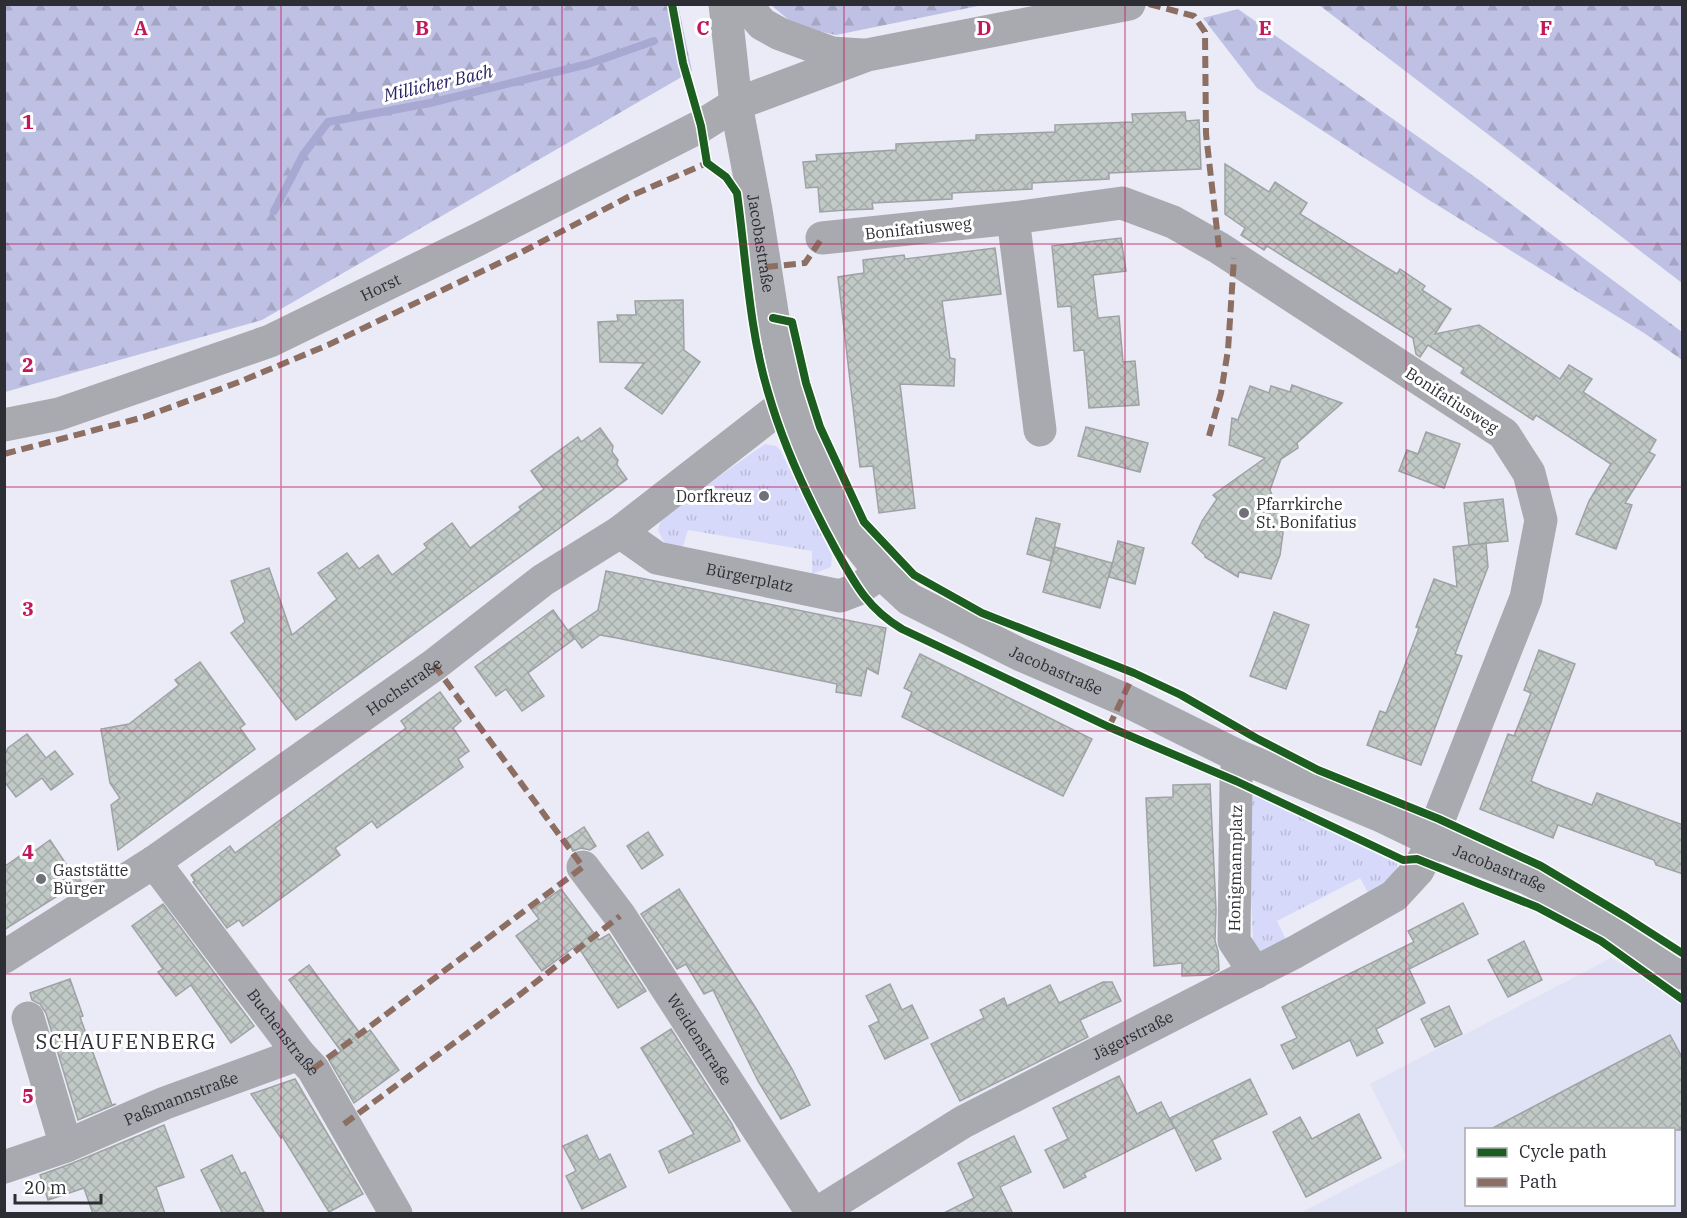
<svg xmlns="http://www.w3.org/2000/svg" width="1687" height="1218" viewBox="0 0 1687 1218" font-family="'IBM Plex Serif',serif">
	<defs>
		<pattern id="grass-tufts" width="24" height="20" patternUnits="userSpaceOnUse" patternTransform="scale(1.5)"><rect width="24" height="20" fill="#d7d9fa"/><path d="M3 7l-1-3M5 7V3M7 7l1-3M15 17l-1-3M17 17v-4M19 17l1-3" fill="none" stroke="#b9bbd7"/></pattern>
		<pattern id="forest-firs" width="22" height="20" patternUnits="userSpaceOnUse" patternTransform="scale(1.5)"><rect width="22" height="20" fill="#bfc1e4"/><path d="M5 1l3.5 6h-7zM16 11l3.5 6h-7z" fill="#a4a6c4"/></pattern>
		<pattern id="building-cross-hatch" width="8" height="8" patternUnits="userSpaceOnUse" patternTransform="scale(1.5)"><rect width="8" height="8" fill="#c0c9c6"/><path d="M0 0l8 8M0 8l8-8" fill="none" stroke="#a5adab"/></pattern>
	</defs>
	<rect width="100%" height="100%" fill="#eaebf6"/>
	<path fill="#e0e2f5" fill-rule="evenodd" d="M1611,958L1666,991L1682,1005V1213L1298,1214L1407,1158L1370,1084ZM1466,1130H1674V1204H1466Z"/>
	<g fill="url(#grass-tufts)">
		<path d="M765,444L776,446L780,450L832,556L831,567L812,574V551L688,530L682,549L664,542L658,530L660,523L671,510Z"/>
		<path d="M1252,794L1386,856L1397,862V871L1373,902L1360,878L1277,921L1288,944L1261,956L1253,940L1249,851Z"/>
	</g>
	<g fill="url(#forest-firs)">
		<path d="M5,4L678,5L692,71L262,320L5,392Z"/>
		<path d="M771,5H983L836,35L796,26Z"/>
		<path d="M1319,5H1682V283Z"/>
		<path d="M1238,9L1479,180L1682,332V360L1644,333L1429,200L1257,88L1203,18Z"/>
	</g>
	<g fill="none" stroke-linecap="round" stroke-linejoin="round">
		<path stroke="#a7a9d3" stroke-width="8" d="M274,211L303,155L328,122L430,103L588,64L654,41"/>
	</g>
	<g fill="url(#building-cross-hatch)" stroke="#9fa2a4" stroke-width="1.5">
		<path d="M1185,112L1186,121L1199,120L1201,169L1109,173V179L1032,183V189L952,193V199L872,203L873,209L846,210L820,212L818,187L806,188L803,162L817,161L816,155L896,150V144L976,140V135L1055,132V125L1133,122L1132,114Z"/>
		<path d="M1225,164L1269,192L1275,182L1307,203L1300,214L1397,274L1400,269L1425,286L1422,290L1451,309L1435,334L1479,325L1560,379L1569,365L1592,379L1583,392L1656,440L1649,452L1655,455L1625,503L1632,505L1616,549L1576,534L1589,501L1611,464L1536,415L1533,420L1461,373L1464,368L1428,345L1420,357L1416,354L1413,338L1267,246L1264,250L1241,235L1245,228L1225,214Z"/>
		<path d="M1121,238L1126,271L1093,275L1098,318L1119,316L1123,362L1135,361L1139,405L1089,408L1084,350L1074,351L1071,306L1058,307L1052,246Z"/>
		<path d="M995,248L1001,294L942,301L950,358L955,359L954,386L900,384L915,508L879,513L873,466L860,467L838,277L864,273L863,260L904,255L905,259Z"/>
		<path d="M683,300L684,350L700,362L662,414L625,388L644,363L600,362L598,322L618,321L617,315H636L635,301Z"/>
		<path d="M1292,385L1342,403L1297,443L1298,448L1281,459L1270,490L1279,511L1283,533L1280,555L1271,579L1239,572L1238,577L1205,557V555L1192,543L1202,521L1217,499L1213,495L1265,458L1229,445L1232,418L1238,420L1250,386L1269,393L1271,386L1290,392Z"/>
		<path d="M1086,427L1148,443L1140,472L1078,456Z"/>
		<path d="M600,428L613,446L612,452L618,460L617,465L627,479L296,720L231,633L245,622L231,581L269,568L292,635L337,599L318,573L347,553L359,569L378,555L392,575L427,548L424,544L452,523L470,548L521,510L519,507L544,489L531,471L578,437L581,442Z"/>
		<path d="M1426,432L1460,444L1444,488L1399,471L1407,450L1418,454Z"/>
		<path d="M1503,499L1508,541L1469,545L1464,503Z"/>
		<path d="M1036,518L1060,524L1051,561L1027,554Z"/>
		<path d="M1118,541L1144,548L1135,584L1109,577Z"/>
		<path d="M1486,543L1488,567L1455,654L1462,656L1421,765L1367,745L1380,711L1386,713L1399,681L1419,628L1416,627L1434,579L1457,587L1453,547Z"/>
		<path d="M1055,547L1112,563L1100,608L1043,592Z"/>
		<path d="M606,571L886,628L878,674L867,668L861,696L836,692L837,684L617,638L600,635L582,648L569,630L598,610Z"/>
		<path d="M553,610L574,639L528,673L544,696L522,711L506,689L496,696L475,667Z"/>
		<path d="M1274,612L1309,625L1286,689L1250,676Z"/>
		<path d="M1539,650L1575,664L1531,781L1544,787L1592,805L1597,793L1683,825V874L1656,865L1654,860L1558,825L1553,838L1480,809L1508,734L1514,736L1531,693L1524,690Z"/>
		<path d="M920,654L1092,739L1063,796L902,717L912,692L904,688Z"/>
		<path d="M200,662L245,724L240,728L255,749L118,850L111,805L120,798L110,783L101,729L129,724L179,685L175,680Z"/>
		<path d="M440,692L461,721L453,728L469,751L458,759L463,767L377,828L372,821L335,848L340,855L243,926L239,920L227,928L193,882L195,881L191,875L230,846L235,853L310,798L406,728L401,721Z"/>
		<path d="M27,734L46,758L55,751L73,774L51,790L42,778L16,797L4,781V757L8,748Z"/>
		<path d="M1210,784L1216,909L1215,941L1218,951L1219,970L1210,975L1182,976V963L1154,966L1146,798L1173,797V785Z"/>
		<path d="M584,827L596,846L590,850L581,848L573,851L566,839Z"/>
		<path d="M648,832L663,855L642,869L627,846Z"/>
		<path d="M50,840L68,867L73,868L81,881L4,930V867L31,848L33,852Z"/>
		<path d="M561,889L599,940L609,934L646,991L618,1008L577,945L542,971L516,936L539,919L532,910Z"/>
		<path d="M679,889L757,1010L792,1069L810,1105L781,1119L758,1081L713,990L704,994L686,964L677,969L641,914Z"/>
		<path d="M1463,903L1478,934L1409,969L1425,1003L1376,1029L1383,1043L1357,1056L1350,1040L1293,1069L1281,1045L1297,1038L1282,1007L1414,942L1408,931Z"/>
		<path d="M163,904L254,1026L231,1043L191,985L176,996L158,972L163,969L132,926Z"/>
		<path d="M1524,941L1542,980L1508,997L1488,960Z"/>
		<path d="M309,965L362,1036L370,1030L399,1070L354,1103L329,1060L341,1051L289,980Z"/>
		<path d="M70,979L83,1016L80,1017L112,1105L116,1104L78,1120L46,1013L40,1004L32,1000L30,993Z"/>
		<path d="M1103,982H1112L1121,1001L1080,1020L1088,1037L960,1101L931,1044L984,1018L980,1010L1004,998L1007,1006L1050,985L1059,1003Z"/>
		<path d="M890,984L902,1010L912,1005L928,1038L885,1059L869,1026L879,1021L866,996Z"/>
		<path d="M1449,1006L1462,1034L1435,1047L1421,1019Z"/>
		<path d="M671,1029L732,1124L740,1141L669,1173L659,1151L694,1134L641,1048Z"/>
		<path d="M1670,1035L1683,1059V1130H1489Z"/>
		<path d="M1119,1076L1137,1114L1161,1102L1174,1128L1084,1173L1086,1177L1064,1188L1045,1150L1068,1139L1053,1108Z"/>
		<path d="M295,1079L363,1194L329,1212L282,1136L281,1138L251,1094Z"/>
		<path d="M1250,1079L1267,1114L1212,1140L1221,1159L1196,1171L1170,1118Z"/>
		<path d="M1359,1114L1381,1158L1306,1197L1273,1132L1300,1117L1312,1139Z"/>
		<path d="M164,1125L184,1177L156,1187L165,1214H93L84,1188L48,1200L40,1175L73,1163Z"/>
		<path d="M587,1135L599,1160L610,1154L626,1187L582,1209L566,1176L576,1171L563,1146Z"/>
		<path d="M1014,1136L1031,1172L1000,1187L1013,1214H942L974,1198L958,1163Z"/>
		<path d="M232,1155L241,1174L245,1172L265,1214H223L201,1170Z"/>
	</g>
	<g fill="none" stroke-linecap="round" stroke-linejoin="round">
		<g stroke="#a9aaaf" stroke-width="33">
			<path id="s1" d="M725,4L736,104L756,210L773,318L791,399L802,433L832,499L854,539L881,573L909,599L1021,655L1123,699L1238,756L1379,815L1433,841L1529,879L1595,916L1662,958L1682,973"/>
			<path d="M745,4L762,24L780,34L832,53L862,55"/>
			<path d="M1013,218L1040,430"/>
			<path id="s2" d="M4,425L59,414L270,341L479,239L701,126L736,104L867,55L1129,4"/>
			<path id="s3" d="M620,532L657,558L840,596L858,589L881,573"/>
			<path d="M1238,756L1236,781L1234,941L1255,973"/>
			<path id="s4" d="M154,862L299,1054L313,1069L396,1214"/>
			<path id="s5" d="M583,867L620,916L813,1214"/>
			<path id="s6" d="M4,957L154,862L434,665L543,580L620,532L791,399"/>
			<path d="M28,1018L66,1146"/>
			<path id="s7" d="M4,1167L66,1146L165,1103L299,1054"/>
			<path id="s8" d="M816,1214L963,1122L1295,952L1394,896L1418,870L1433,841L1439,819L1526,598L1541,520L1529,473L1504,434L1219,248L1173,222L1122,203L1013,218L822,238"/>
		</g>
		<g stroke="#8d6e63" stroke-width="6" stroke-dasharray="12 6" stroke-linecap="butt">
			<path d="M1149,4L1194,16L1205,32L1206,134L1219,248"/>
			<path d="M766,267L805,263L822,238"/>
			<path d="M1209,436L1221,393L1228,350L1234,258"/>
			<path d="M4,454L144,417L239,382L328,345L518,254L628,197L707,163"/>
			<path d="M1109,727L1134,673"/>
			<path d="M313,1069L583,867L434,665"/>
			<path d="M344,1124L522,993L620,916"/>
		</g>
		<defs>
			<g id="cycleway">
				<path d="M672,4L683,63L701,126L707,163L726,177L737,193C746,258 749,329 768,392C784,448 808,499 836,550C855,584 868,609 902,629L1109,727L1236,781L1403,860L1417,859L1537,907L1601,941L1682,999"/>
				<path d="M773,318L792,322L806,383L820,427L864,522L914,575L982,613L1134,673L1181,695L1256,738L1318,770L1439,819L1541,866L1626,917L1682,953"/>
			</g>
		</defs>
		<use href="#cycleway" stroke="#fff" stroke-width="11"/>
		<use href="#cycleway" stroke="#1b5e20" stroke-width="8"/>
	</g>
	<path fill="none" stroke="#c2185b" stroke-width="1.5" stroke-opacity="0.55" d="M281,4V1214M562,4V1214M844,4V1214M1125,4V1214M1406,4V1214M4,244H1682M4,487H1682M4,731H1682M4,974H1682"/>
	<g fill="#6f7078" stroke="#fff" stroke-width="2">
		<circle cx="764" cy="496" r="6"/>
		<circle cx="1244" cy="513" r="6"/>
		<circle cx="41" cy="879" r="6"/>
	</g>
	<g text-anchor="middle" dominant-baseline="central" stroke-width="6" stroke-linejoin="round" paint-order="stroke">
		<g font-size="16" fill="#2d2d34" stroke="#fff">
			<text transform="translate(918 228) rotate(-6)">Bonifatiusweg</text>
			<text stroke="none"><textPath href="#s1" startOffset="242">Jacobastraße</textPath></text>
			<text stroke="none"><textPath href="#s2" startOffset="402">Horst</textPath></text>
			<text transform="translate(1452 400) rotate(33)">Bonifatiusweg</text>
			<text stroke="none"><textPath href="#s3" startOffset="140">Bürgerplatz</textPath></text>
			<text stroke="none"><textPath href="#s1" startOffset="800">Jacobastraße</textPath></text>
			<text stroke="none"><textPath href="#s6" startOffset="483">Hochstraße</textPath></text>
			<text transform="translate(1235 868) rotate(-89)">Honigmannplatz</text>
			<text stroke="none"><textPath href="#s1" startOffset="1286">Jacobastraße</textPath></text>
			<text stroke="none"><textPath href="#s4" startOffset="214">Buchenstraße</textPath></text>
			<text stroke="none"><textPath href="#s8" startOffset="364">Jägerstraße</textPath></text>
			<text stroke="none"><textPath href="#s5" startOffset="208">Weidenstraße</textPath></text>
			<text stroke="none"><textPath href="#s7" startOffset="190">Paßmannstraße</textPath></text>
		</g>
		<g font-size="16" fill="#2d2d34" stroke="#fff" text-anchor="start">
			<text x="752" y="496" text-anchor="end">Dorfkreuz</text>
			<text x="1256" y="504">Pfarrkirche<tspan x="1256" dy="18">St. Bonifatius</tspan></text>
			<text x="53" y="870">Gaststätte<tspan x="53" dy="18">Bürger</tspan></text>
		</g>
		<g font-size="18" font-style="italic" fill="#272062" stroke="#fff">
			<text transform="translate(438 83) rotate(-13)">Millicher Bach</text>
		</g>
		<g font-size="20" letter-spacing="1.5" fill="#2d2d34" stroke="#fff">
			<text x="126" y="1041">SCHAUFENBERG</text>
		</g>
	</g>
	<g font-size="20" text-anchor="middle" font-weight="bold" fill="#c2185b" stroke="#fff" stroke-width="6" stroke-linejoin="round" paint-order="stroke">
		<text x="141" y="35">A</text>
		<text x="422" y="35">B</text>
		<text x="703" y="35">C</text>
		<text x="984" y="35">D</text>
		<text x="1265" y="35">E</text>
		<text x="1546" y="35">F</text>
		<text x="28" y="129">1</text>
		<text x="28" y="372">2</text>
		<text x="28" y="616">3</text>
		<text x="28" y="859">4</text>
		<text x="28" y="1103">5</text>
	</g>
	<rect width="1687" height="1218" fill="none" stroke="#2d2d34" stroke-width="12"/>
	<rect x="1465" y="1128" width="210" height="78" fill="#ffffff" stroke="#ababae" stroke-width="1.5"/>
	<rect x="1477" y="1148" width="30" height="9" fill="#1b5e20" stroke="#ababae" stroke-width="1.5"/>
	<text x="1519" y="1158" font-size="18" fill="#2d2d34">Cycle path</text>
	<rect x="1477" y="1178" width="30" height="9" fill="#8d6e63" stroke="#ababae" stroke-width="1.5"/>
	<text x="1519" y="1188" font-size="18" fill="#2d2d34">Path</text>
	<path d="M15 1194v9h86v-9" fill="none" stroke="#2d2d34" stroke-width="3"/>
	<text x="24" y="1194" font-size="18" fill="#2d2d34" stroke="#ffffff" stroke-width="4.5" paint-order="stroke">20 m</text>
</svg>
